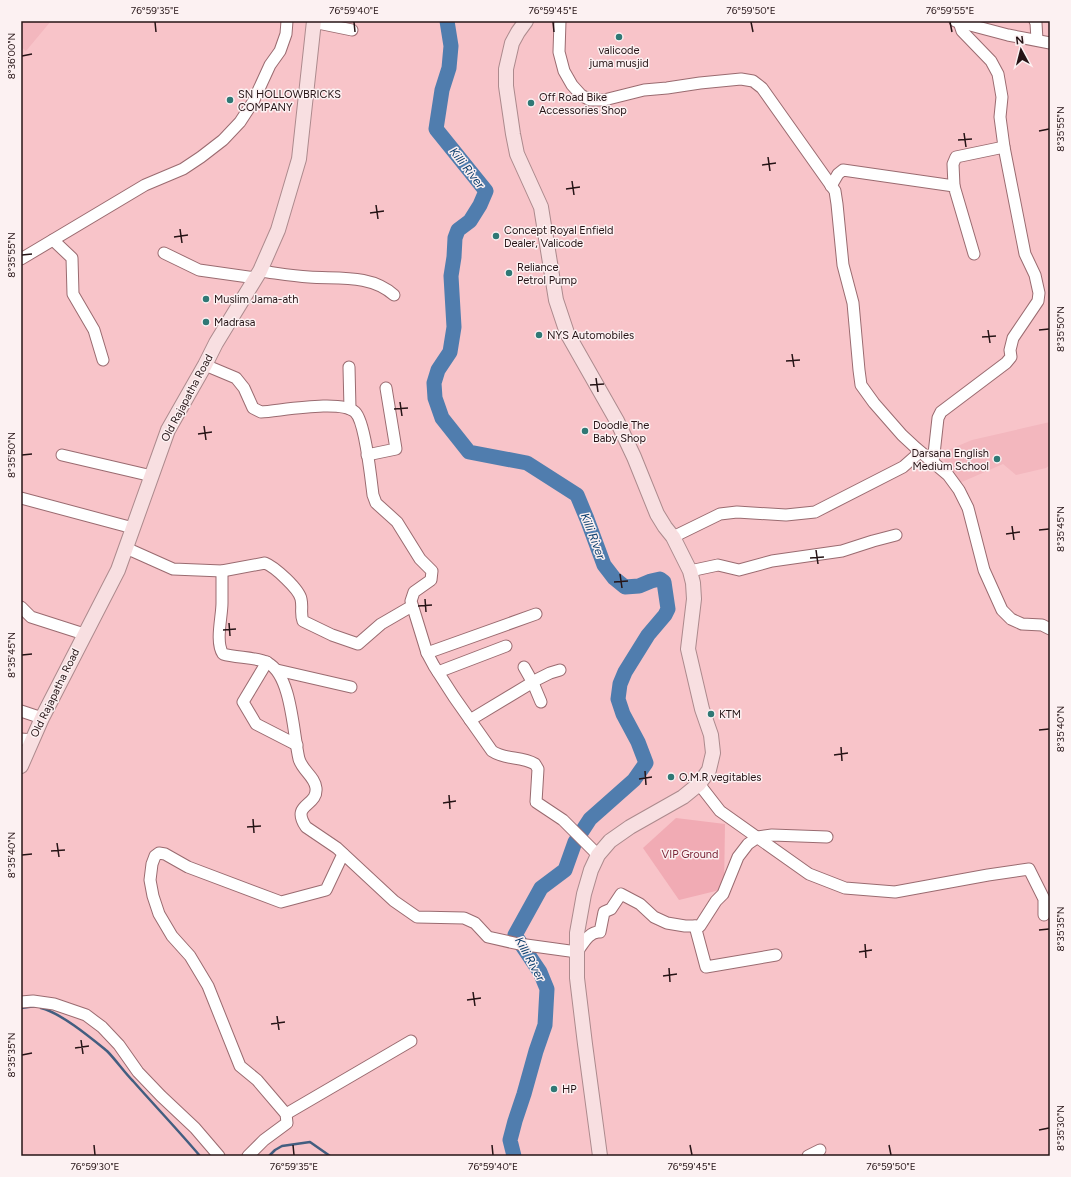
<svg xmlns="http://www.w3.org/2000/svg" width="1071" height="1177" viewBox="0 0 1071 1177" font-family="Figtree,sans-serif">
	<rect width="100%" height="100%" fill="#f8c4c9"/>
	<g fill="#f3b7be">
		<path d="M21,21H51L26,51L21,47Z"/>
		<path d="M1050,422V465L1046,468L1016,475L1003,464L955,485L941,453L972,440Z"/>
	</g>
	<path fill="#f1abb4" d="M676,818L725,824L724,889L679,900L643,848Z"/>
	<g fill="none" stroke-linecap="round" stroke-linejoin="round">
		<g stroke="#435e80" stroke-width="2.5">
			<path d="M21,1008L36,1006"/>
			<path d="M41,1008C61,1013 91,1038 107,1051C116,1060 124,1072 133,1081C155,1106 178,1130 200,1156"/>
			<path d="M269,1156L275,1150L282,1146L310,1142L330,1156"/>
		</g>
		<path stroke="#507dae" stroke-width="15" d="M447,21L451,46L449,68L442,90L436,129L486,191L480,205L470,221L458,230L455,238L454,257L451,276L454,327L450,352L438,370L434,383L435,398L442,418L469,452L527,463L577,495L587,519L604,565L614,578L625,587L639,586L651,581L660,579L664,582L668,609L665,615L648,635L625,672L620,684L618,699L623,714L638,742L646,763L634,780L590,819L575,842L565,870L541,888L515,935L540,972L547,989L545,1025L536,1051L524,1094L515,1121L510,1140L514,1156"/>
		<defs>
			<g id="minor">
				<path d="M560,21L559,52L564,71L572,85L581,95L590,100H604L644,90L667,88L700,83L741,79L753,81L762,88L835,191L837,204L843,265L853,303L859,370L861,385L874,403L902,435L916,448L948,475L959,490L968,508L984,570L1002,610L1011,619L1022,624L1042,625L1050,629"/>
				<path d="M955,21L1008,35L1050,43"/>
				<path d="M1035,21L1036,23L1037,40"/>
				<path d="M313,22L352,30"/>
				<path d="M831,186L838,174L843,170L954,186L974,254"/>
				<path d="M954,186L953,164L956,157L1004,147"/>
				<path d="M53,240L72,258L73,294L94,330L103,360"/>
				<path d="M164,253L199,270L256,278"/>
				<path d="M21,259L145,185L183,169L201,157L223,140L240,122L253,102L270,65L280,51L286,34L287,21"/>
				<path d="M260,271C276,273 292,276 309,277C338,279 371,274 394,295"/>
				<path d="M205,365L236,378L244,388L253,408L261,412C280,411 341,399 355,412C365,421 371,479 373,495L376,503L397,522L420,559L432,571L431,580L414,592L411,601L427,653L434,666L454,697L492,751C505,760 521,756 535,764L538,769L536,802L563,820L598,855"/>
				<path d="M349,367L350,409"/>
				<path d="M62,455L152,476"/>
				<path d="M367,455L396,449L386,388"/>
				<path d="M933,463L938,418L941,412L1006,363L1011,357L1010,350L1013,338L1038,301L1039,293L1035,275L1025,254L1004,147L1000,117L1002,97L998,74L991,61L962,31L959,22"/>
				<path d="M21,498L133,528"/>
				<path d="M673,537L720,514L737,512L786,515L815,512L903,467L920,452"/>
				<path d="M126,548L173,569L222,571L265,563C275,567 299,589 301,599C303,608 300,613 303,621L332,635L358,644L381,624L412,606"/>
				<path d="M222,571C222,582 222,592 222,603C222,617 215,642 223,654C236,658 258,657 268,663C292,676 293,734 299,759C302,770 315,777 316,788C318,807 290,803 306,827L337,848L394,901L417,917L464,918L475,923L488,937L519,944L577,952C583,944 589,931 600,932L604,912L611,909L621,894L640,904L654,917L667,923L685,926H700L716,901L723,894L738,857L748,844L758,837L772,835L827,837"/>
				<path d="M690,571L718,565L739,570L772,561L842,551L873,541L896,535"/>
				<path d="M21,607L31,617L84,634"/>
				<path d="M427,653L536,614"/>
				<path d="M267,662L243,702L256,724L297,745"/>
				<path d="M524,667L533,683L541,702"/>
				<path d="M277,670L351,687"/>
				<path d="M438,672L506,646"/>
				<path d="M21,711L42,718"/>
				<path d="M470,720L538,679L550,673L560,670"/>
				<path d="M21,739L33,740"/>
				<path d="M699,784L720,811L809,874L845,888L895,892L988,875L1029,869L1044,899V915"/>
				<path d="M695,926L706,967L776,955"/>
				<path d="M21,1002L33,1001L54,1004L86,1015L102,1027L119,1045L138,1072L161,1096L195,1128L219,1156"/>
				<path d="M286,1114L411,1041"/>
				<path d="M248,1156L264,1140L287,1123L286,1114L257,1080L240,1066L208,986L190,956L172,936L159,914L153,896L150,880L152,864L155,856L159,853L165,854L188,867L281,902L326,890L343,854"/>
				<path d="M808,1156L820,1150"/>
			</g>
			<g id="major">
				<path d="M526,21L518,32L512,43L506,69V86L513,134L517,154L541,207L556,300L567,333L617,421L634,457L657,514L665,527L673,537L690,571L693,583L694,599L688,649L702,709L711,735L713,753L709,770L699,784L683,797L630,827L610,841L598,855L591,870L584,894L577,933V978L585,1044L600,1156"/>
				<path d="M21,766L42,718L118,570L168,430L205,365L216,343L260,271L278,230L299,159L314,21"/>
			</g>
		</defs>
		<use href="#minor" stroke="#9a6b70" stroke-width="13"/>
		<use href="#major" stroke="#ac8a8d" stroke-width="16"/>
		<use href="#minor" stroke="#fff" stroke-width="11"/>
		<use href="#major" stroke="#f8dfe1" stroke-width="14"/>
	</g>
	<path fill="none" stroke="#261416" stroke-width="1.5" d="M155,22L156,32M354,22L355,32M553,22L554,32M751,22L753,32M950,22L952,32M22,56L32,54M1039,131L1049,129M964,133L966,147M958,140L972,139M768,157L770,171M762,165L776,163M572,181L574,195M566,189L580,187M376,205L378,219M370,213L384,211M180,229L182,243M174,237L188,235M22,255L32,254M988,330L990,343M1039,330L1049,329M982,337L996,336M792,354L794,367M786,361L800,360M596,378L598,392M590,385L604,384M400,402L402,416M394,409L408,408M204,426L206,440M198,434L212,432M22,455L32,454M1012,526L1014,540M1039,530L1049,529M1006,534L1020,532M816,550L818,564M810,558L824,557M620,574L622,588M614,582L628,581M425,599L426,612M418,606L432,605M229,623L230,636M223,630L236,629M22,655L32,654M1039,730L1049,729M841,747L842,761M834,755L848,753M645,771L646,785M639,779L652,777M449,795L450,809M443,803L456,801M253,819L254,833M247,827L261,826M57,843L59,857M51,851L65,850M22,855L32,854M1039,930L1049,929M865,944L866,958M859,952L872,950M669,968L670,982M663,976L677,974M473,992L475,1006M467,1000L481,998M277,1016L279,1030M271,1024L285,1022M81,1040L83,1054M75,1048L89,1046M22,1055L32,1053M1039,1130L1049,1128M94,1145L95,1155M293,1145L294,1155M492,1145L493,1155M690,1145L692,1155M889,1145L891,1155"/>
	<g fill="#2f7875" stroke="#fcf1f2" stroke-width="1.5">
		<circle cx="619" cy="37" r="4"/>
		<circle cx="230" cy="100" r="4"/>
		<circle cx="531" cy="103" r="4"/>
		<circle cx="496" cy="236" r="4"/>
		<circle cx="509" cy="273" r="4"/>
		<circle cx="206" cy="299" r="4"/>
		<circle cx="206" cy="322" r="4"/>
		<circle cx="539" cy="335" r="4"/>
		<circle cx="585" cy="431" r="4"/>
		<circle cx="997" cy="459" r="4"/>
		<circle cx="711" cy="714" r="4"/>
		<circle cx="671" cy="777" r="4"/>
		<circle cx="554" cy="1089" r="4"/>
	</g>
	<g text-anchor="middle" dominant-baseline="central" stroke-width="3" stroke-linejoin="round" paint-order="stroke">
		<g font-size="11" fill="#261416" stroke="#fcf1f2" text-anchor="start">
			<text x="619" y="50" text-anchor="middle">valicode<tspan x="619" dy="13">juma musjid</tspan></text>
			<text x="238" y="94">SN HOLLOWBRICKS<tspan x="238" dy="13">COMPANY</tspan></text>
			<text x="539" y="97">Off Road Bike<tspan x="539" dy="13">Accessories Shop</tspan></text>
			<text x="504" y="230">Concept Royal Enfield<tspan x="504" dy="13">Dealer, Valicode</tspan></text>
			<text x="517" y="267">Reliance<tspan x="517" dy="13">Petrol Pump</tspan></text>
			<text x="214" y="299">Muslim Jama-ath</text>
			<text x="214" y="322">Madrasa</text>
			<text x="547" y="335">NYS Automobiles</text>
			<text x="593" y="425">Doodle The<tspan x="593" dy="13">Baby Shop</tspan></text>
			<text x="989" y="453" text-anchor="end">Darsana English<tspan x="989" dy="13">Medium School</tspan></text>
			<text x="719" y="714">KTM</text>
			<text x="679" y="777">O.M.R vegitables</text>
			<text x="562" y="1089">HP</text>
		</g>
		<g font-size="11" fill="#261416" stroke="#fcf1f2">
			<text transform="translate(187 398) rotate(-62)">Old Rajapatha Road</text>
			<text transform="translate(55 693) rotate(-64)">Old Rajapatha Road</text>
		</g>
		<g font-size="11" fill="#7b2437" stroke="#fcf1f2">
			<text x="690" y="854">VIP Ground</text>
		</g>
		<g font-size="12" font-style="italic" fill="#0c3f6e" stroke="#fcf1f2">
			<text transform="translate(467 168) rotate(52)">Killi River</text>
			<text transform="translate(593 536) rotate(69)">Killi River</text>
			<text transform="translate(530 959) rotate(61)">Killi River</text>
		</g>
	</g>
	<rect width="1071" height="1177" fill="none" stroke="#fcf1f2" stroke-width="44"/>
	<g transform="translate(1021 50) rotate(353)" stroke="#fcf1f2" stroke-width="3" paint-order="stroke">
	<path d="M0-3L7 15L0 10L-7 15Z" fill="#261416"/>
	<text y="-6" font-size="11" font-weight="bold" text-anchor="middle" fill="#261416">N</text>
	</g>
	<rect x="22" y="22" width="1027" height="1133" fill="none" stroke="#261416" stroke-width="1.5"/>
	<g font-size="10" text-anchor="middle" fill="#261416">
		<text x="155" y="14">76°59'35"E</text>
		<text x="354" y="14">76°59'40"E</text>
		<text x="553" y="14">76°59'45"E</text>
		<text x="751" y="14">76°59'50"E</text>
		<text x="950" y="14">76°59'55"E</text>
		<text transform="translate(11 56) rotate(-90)" y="4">8°36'00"N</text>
		<text transform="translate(1060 129) rotate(-90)" y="4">8°35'55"N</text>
		<text transform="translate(11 255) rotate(-90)" y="4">8°35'55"N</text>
		<text transform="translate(1060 329) rotate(-90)" y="4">8°35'50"N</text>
		<text transform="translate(11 455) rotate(-90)" y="4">8°35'50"N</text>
		<text transform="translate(1060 529) rotate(-90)" y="4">8°35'45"N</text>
		<text transform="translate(11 655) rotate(-90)" y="4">8°35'45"N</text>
		<text transform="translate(1060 729) rotate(-90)" y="4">8°35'40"N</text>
		<text transform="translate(11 855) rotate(-90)" y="4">8°35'40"N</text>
		<text transform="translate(1060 929) rotate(-90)" y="4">8°35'35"N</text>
		<text transform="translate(11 1055) rotate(-90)" y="4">8°35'35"N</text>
		<text transform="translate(1060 1128) rotate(-90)" y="4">8°35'30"N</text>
		<text x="95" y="1170">76°59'30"E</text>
		<text x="294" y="1170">76°59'35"E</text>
		<text x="493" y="1170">76°59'40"E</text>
		<text x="692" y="1170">76°59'45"E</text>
		<text x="891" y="1170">76°59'50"E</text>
	</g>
</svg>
